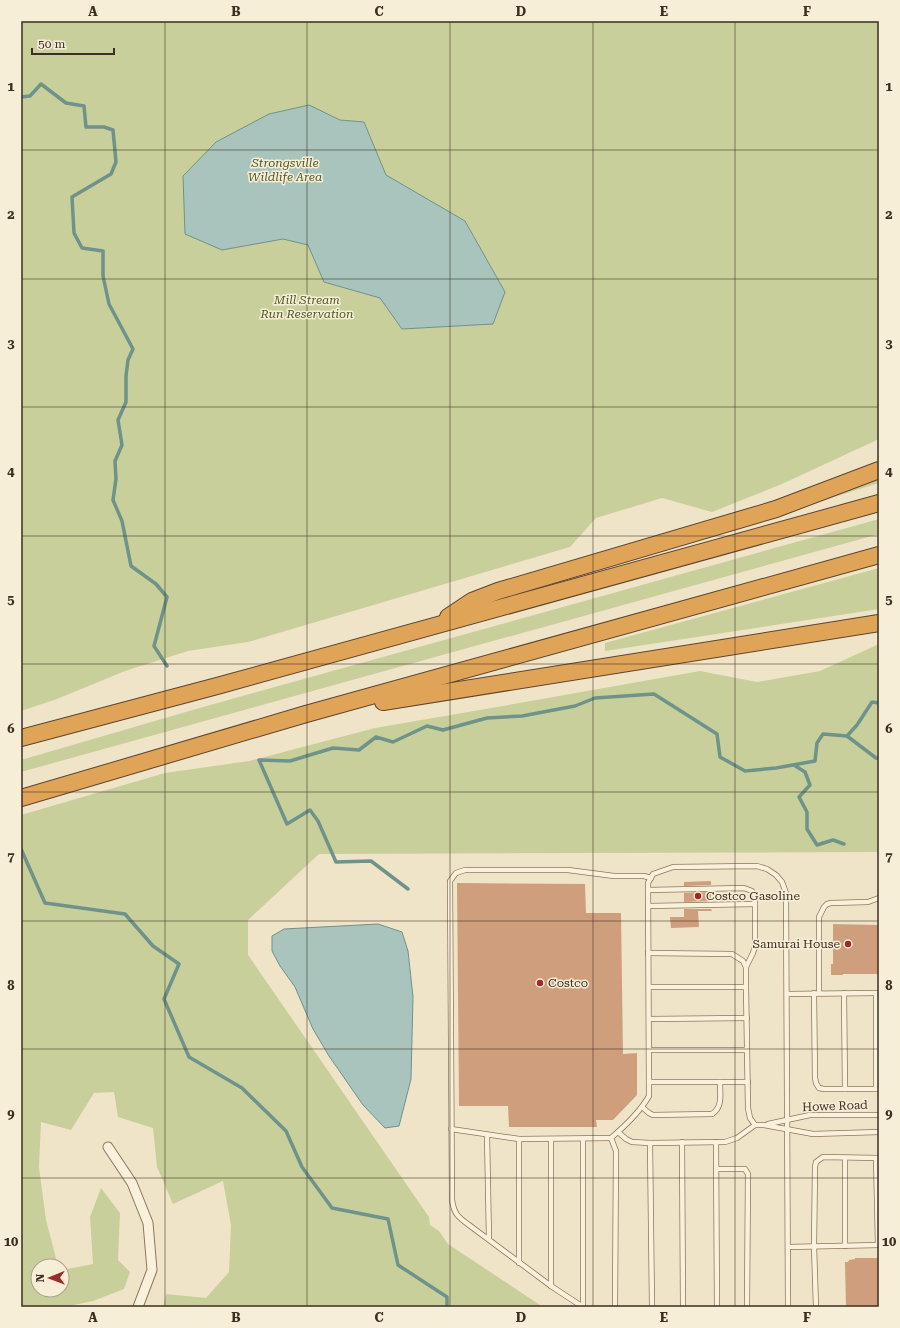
<svg xmlns="http://www.w3.org/2000/svg" width="900" height="1328" viewBox="0 0 900 1328" font-family="'Roboto Serif',serif">
	<rect width="100%" height="100%" fill="#f0e4c8"/>
	<g fill="#c9cf9b">
		<path d="M21,21H879V439L782,484L712,512L662,498L596,518L570,547L248,642L188,651L125,671L57,699L21,711Z"/>
		<path d="M879,472V483L815,503Z"/>
		<path d="M879,519V534L21,772V760L196,709Z"/>
		<path d="M879,568V609L605,651V643Z"/>
		<path d="M879,644V852L319,854L248,920V955L429,1217L430,1225L439,1231L448,1244L543,1307H163L166,1294L206,1298L229,1272L231,1225L223,1181L173,1204L157,1167L153,1128L118,1117L114,1092L94,1093L71,1130L41,1122L39,1167L46,1220L58,1266H38V1290H62V1270L93,1264L90,1217L101,1188L120,1213L118,1260L130,1272L124,1289L93,1301L64,1307H21V815L165,773L249,761L375,728L474,711L700,671L757,682L820,671Z"/>
	</g>
	<g fill="#a9c4bc" stroke="#6f938a">
		<path d="M309,105L340,120L364,122L386,175L465,221L505,292L493,324L402,329L380,298L324,282L308,245L283,239L222,250L185,234L183,176L216,142L269,114Z"/>
		<path d="M378,924L402,932L408,951L413,997L411,1079L399,1126L385,1128L363,1105L329,1056L313,1029L295,987L280,966L272,951V936L284,929Z"/>
	</g>
	<g fill="none" stroke-linecap="round" stroke-linejoin="round">
		<g stroke="#6f938a" stroke-width="3.5">
			<path d="M21,97L30,96L41,84L66,103L84,106L86,127H104L113,130L116,162L111,174L72,197L74,233L82,248L103,251V276L109,304L133,349L128,360L126,376V402L118,420L122,445L115,461L116,479L113,500L122,521L131,566L156,584L167,597L154,646L167,666"/>
			<path d="M847,736L876,758H879"/>
			<path d="M794,765L805,772L810,785L799,797L807,812V829L817,845L833,840L844,844"/>
			<path d="M21,849L45,903L125,914L153,946L179,964L164,999L189,1057L242,1088L286,1131L302,1167L332,1208L388,1219L398,1265L447,1297V1307"/>
			<path d="M408,889L371,861L336,862L318,821L310,810L287,824L259,760L290,761L333,748L359,750L376,737L393,742L427,726L443,730L487,718L522,716L575,706L595,698L654,694L717,734L720,757L745,771L776,768L815,761L817,743L823,734L847,736L857,725L872,702L879,703"/>
		</g>
	</g>
	<g fill="#cf9f7d">
		<path d="M711,881V885L684,886V882Z"/>
		<path d="M457,883L585,884L586,913H621L623,1054L637,1053V1095L613,1120H596L597,1127H509L508,1106H459Z"/>
		<path d="M711,892V901L684,902V893Z"/>
		<path d="M684,909H711L712,911H698L699,927L671,928L670,917H684Z"/>
		<path d="M833,924L879,925V974H843V975H831V964H833Z"/>
		<path d="M855,1258H879V1307H846L845,1262H848L849,1260L855,1259Z"/>
	</g>
	<g fill="none" stroke-linecap="round" stroke-linejoin="round">
		<defs>
			<g id="service">
				<path d="M648,890L744,888L752,891L755,896V946L753,953L746,967V987L748,1108L750,1118L755,1125H764L813,1134L879,1132"/>
				<path d="M648,906L755,904"/>
				<path d="M648,953L732,954L743,961L746,967"/>
				<path d="M649,987H746"/>
				<path d="M814,993L815,1078L816,1083L819,1088L824,1089H879"/>
				<path d="M819,993V917L824,907L827,904L831,903L868,902L879,898"/>
				<path d="M844,993L845,1089"/>
				<path d="M876,993V1089"/>
				<path d="M787,994L879,993"/>
				<path d="M649,1019L747,1018"/>
				<path d="M649,1050H747"/>
				<path d="M649,1082H748"/>
				<path d="M642,1107L649,1113L653,1115L712,1114C723,1107 720,1094 720,1082"/>
				<path d="M768,1124L810,1115H879"/>
				<path d="M451,1129L519,1139L611,1138C625,1126 640,1112 649,1096L648,883L653,874L673,867L757,866L767,869L776,875L782,882L786,893L788,1307"/>
				<path d="M618,1132L626,1139L632,1142L650,1143L725,1142L737,1138L755,1125"/>
				<path d="M487,1135L489,1239"/>
				<path d="M611,1138L616,1151L615,1307"/>
				<path d="M519,1139V1263"/>
				<path d="M551,1139V1286"/>
				<path d="M583,1139V1307"/>
				<path d="M682,1142L683,1307"/>
				<path d="M716,1142L717,1307"/>
				<path d="M650,1143L652,1307"/>
				<path d="M845,1158V1246"/>
				<path d="M876,1158L878,1245"/>
				<path d="M717,1169H745L748,1174L747,1307"/>
				<path d="M788,1247L879,1245"/>
				<path d="M583,1307L551,1286L469,1225C458,1217 454,1214 452,1200L450,881L456,873L465,870H568L614,876H644L651,878"/>
				<path d="M816,1307L814,1246L815,1167L816,1162L823,1157L879,1158"/>
			</g>
			<path id="minor" d="M108,1147L132,1183L148,1223L152,1270L138,1307"/>
			<g id="motorway">
				<path d="M448,617L472,601L498,591L776,509L879,470"/>
				<path d="M383,702L879,623"/>
				<path d="M21,738L217,686L879,503"/>
				<path d="M21,798L306,714L879,555"/>
			</g>
		</defs>
		<use href="#service" stroke="#8d765c" stroke-width="6"/>
		<use href="#minor" stroke="#8d765c" stroke-width="11"/>
		<use href="#motorway" stroke="#5b4430" stroke-width="18"/>
		<use href="#service" stroke="#faf1dc" stroke-width="4.5"/>
		<use href="#minor" stroke="#faf1dc" stroke-width="9"/>
		<use href="#motorway" stroke="#e0a458" stroke-width="16"/>
	</g>
	<path fill="none" stroke="#3d2e20" stroke-width="1" stroke-opacity="0.55" d="M165,21V1307M307,21V1307M450,21V1307M593,21V1307M735,21V1307M21,150H879M21,279H879M21,407H879M21,536H879M21,664H879M21,792H879M21,921H879M21,1049H879M21,1178H879"/>
	<g fill="#9e2a2b" stroke="#f7eed8" stroke-width="1.5">
		<circle cx="698" cy="896" r="4"/>
		<circle cx="848" cy="944" r="4"/>
		<circle cx="540" cy="983" r="4"/>
	</g>
	<g text-anchor="middle" dominant-baseline="central" stroke-width="3" stroke-linejoin="round" paint-order="stroke">
		<g font-size="12" font-style="italic" fill="#4d5a26" stroke="#f7eed8">
			<text x="285" y="163">Strongsville<tspan x="285" dy="14">Wildlife Area</tspan></text>
			<text x="307" y="300">Mill Stream<tspan x="307" dy="14">Run Reservation</tspan></text>
		</g>
		<g font-size="12" fill="#3d2e20" stroke="#f7eed8" text-anchor="start">
			<text x="706" y="896">Costco Gasoline</text>
			<text x="840" y="944" text-anchor="end">Samurai House</text>
			<text x="548" y="983">Costco</text>
		</g>
		<g font-size="12" fill="#3d2e20" stroke="#f7eed8">
			<text transform="translate(835 1106) rotate(-2)">Howe Road</text>
		</g>
	</g>
	<rect width="900" height="1328" fill="none" stroke="#f7eed8" stroke-width="44"/>
	<g transform="translate(50 1278) rotate(269)"><circle r="19" fill="#f7eed8" stroke="#ada18e"/>
	<path d="M0-3L7 15L0 10L-7 15Z" fill="#9e2a2b"/>
	<text y="-6" font-size="11" font-weight="bold" text-anchor="middle" fill="#3d2e20">N</text>
	</g>
	<path d="M32 48v6h82v-6" fill="none" stroke="#3d2e20" stroke-width="2"/>
	<text x="38" y="48" font-size="12" fill="#3d2e20" stroke="#f7eed8" stroke-width="3" paint-order="stroke">50 m</text>
	<rect x="22" y="22" width="856" height="1284" fill="none" stroke="#3d2e20" stroke-width="1.5"/>
	<g font-size="13" text-anchor="middle" font-weight="bold" fill="#3d2e20">
		<text x="93" y="16">A</text>
		<text x="236" y="16">B</text>
		<text x="379" y="16">C</text>
		<text x="521" y="16">D</text>
		<text x="664" y="16">E</text>
		<text x="807" y="16">F</text>
		<text x="11" y="91">1</text>
		<text x="889" y="91">1</text>
		<text x="11" y="219">2</text>
		<text x="889" y="219">2</text>
		<text x="11" y="348">3</text>
		<text x="889" y="348">3</text>
		<text x="11" y="476">4</text>
		<text x="889" y="476">4</text>
		<text x="11" y="604">5</text>
		<text x="889" y="604">5</text>
		<text x="11" y="733">6</text>
		<text x="889" y="733">6</text>
		<text x="11" y="861">7</text>
		<text x="889" y="861">7</text>
		<text x="11" y="990">8</text>
		<text x="889" y="990">8</text>
		<text x="11" y="1118">9</text>
		<text x="889" y="1118">9</text>
		<text x="11" y="1246">10</text>
		<text x="889" y="1246">10</text>
		<text x="93" y="1322">A</text>
		<text x="236" y="1322">B</text>
		<text x="379" y="1322">C</text>
		<text x="521" y="1322">D</text>
		<text x="664" y="1322">E</text>
		<text x="807" y="1322">F</text>
	</g>
</svg>
